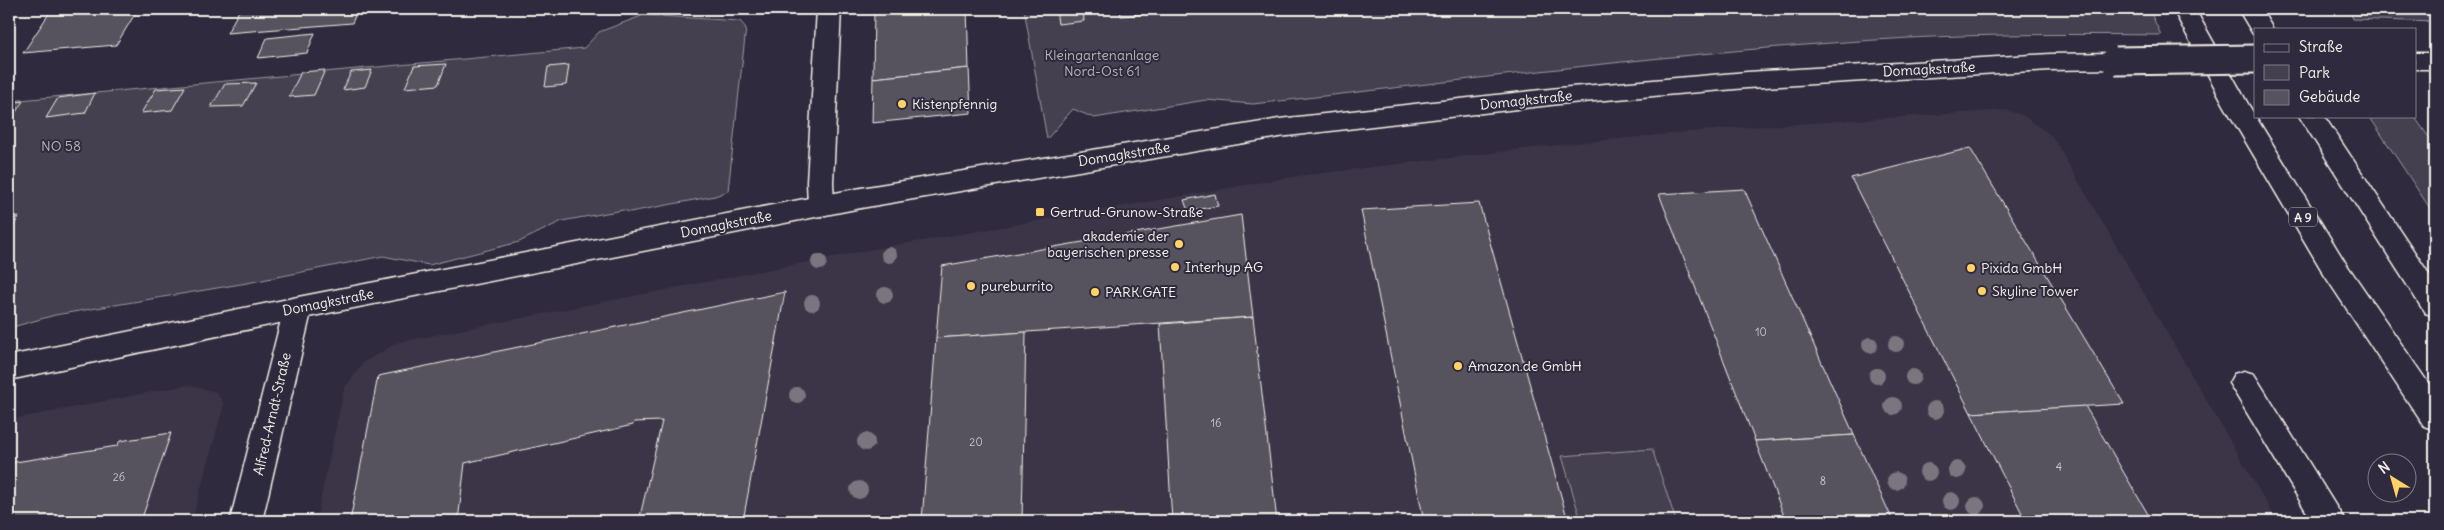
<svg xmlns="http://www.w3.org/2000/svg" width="2444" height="530" viewBox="0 0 2444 530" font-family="Delius,sans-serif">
	<rect width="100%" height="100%" fill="#2f2a3d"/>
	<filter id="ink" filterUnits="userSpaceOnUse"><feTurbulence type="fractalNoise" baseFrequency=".02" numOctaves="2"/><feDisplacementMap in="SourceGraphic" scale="10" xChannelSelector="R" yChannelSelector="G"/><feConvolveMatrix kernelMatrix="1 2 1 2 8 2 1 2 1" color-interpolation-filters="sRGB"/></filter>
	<g filter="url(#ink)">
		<g fill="#3b3647">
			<path d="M2007,110L2024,116L2052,136L2277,521H1676L1652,449L1562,456L1581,521H316L344,389L364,362L399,342L874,249L1298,176L1575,143L1732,128Z"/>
			<path d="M187,385L216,392L224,404L192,521H9V420Z"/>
		</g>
		<g fill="#454050" stroke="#9c989c">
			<path d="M1024,9H2149L2161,35C2077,34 1993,34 1909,38C1690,50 1471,80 1253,104L1206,100L1094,118L1073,109L1047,139Z"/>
			<path d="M2349,9H2435V22L2353,19Z"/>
			<path d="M644,15L740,21L746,28L728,191L715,196L630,212L623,210L562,221L519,242L429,265L383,256L247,283L55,315L9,328V101L584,48L599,32Z"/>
			<path d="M2369,116H2414L2435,146V216Z"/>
			<path d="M1652,449L1676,521H1581L1562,456Z"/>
		</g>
		<g fill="#56525f" stroke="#f4f1e8">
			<path d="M52,9H138L116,45L23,53Z"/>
			<path d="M240,9H358L352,23L227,33Z"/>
			<path d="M874,9H967L969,68L873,78Z"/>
			<path d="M1056,9H1083L1084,21L1058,24Z"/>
			<path d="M1120,9H1145L1146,14L1121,16Z"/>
			<path d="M1185,9H1214L1215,11L1187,15Z"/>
			<path d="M315,33L307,53L258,58L267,38Z"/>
			<path d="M446,64L438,85L405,88L414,66Z"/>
			<path d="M569,65L566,85L545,87L548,67Z"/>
			<path d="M969,68L971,113L872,123L873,78Z"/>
			<path d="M325,70L314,95L289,97L301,72Z"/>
			<path d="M372,70L365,87L343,90L351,72Z"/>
			<path d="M256,83L243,106L211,107L225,84Z"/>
			<path d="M185,87L172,110L141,113L156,89Z"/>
			<path d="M95,93L85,113L46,118L58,98Z"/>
			<path d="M23,101L9,123V103Z"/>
			<path d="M1970,148L2124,404L1971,413L1851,178Z"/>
			<path d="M1744,189L1851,428L1854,435L1755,441L1659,194Z"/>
			<path d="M1215,194L1218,206L1188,211L1184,200Z"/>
			<path d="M1479,203L1568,521H1424L1361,210Z"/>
			<path d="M1241,215L1253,317L936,338L942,266Z"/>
			<path d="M9,217H19L9,233Z"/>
			<path d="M785,292L743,521H639L662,421L634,422L633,425L465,463L458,521H350L378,376Z"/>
			<path d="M1253,317L1277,521H1172L1160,324Z"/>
			<path d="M1026,332L1022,521H922L936,338Z"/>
			<path d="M2085,406L2152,521H2026L1971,413Z"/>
			<path d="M171,433L141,521H9V463L117,446L120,441Z"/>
			<path d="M1854,435L1893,521H1786L1755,441Z"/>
		</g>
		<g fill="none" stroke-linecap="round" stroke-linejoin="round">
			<defs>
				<g id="minor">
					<path d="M817,9H841L833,182L834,206L830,213L821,216L812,213L808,206L807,182Z"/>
					<path d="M298,297L308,300L312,308L262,521H230L284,308L288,300Z"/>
					<path d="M2244,371L2254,374L2345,521H2312L2229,383L2234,374Z"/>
				</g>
				<g id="tertiary">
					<path d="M2115,53L2123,55L2127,61L2123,67L2115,69L2050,70L1747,88L1559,104L1279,137L861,208L298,319L9,380V356L298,297L861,188L1279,119L1559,88L1747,72L2050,54Z"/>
					<rect x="2415" y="53" width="20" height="16"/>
				</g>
				<g id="motorway">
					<path d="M2173,9H2195L2248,104L2345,262L2435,393V430L2424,426L2325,276L2224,105Z"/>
					<path d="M2238,9H2261L2273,29H2255V35L2253,34Z"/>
					<path d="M2299,116H2324L2435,283V316L2425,313Z"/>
				</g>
			</defs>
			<use href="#minor" stroke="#f4f1e8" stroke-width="3"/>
			<use href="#tertiary" stroke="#f4f1e8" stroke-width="3"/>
			<use href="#motorway" stroke="#f4f1e8" stroke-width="3"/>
			<use href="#minor" fill="#2f2a3d" fill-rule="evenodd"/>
			<use href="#tertiary" fill="#2f2a3d" fill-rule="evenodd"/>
			<use href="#motorway" fill="#2f2a3d" fill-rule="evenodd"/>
			<defs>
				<path id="tertiary-bridge" d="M2115,61L2255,59"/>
			</defs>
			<use href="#tertiary-bridge" stroke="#f4f1e8" stroke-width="31" stroke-linecap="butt"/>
			<use href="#tertiary-bridge" stroke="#2f2a3d" stroke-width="27"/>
		</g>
		<g fill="#7a757e">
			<circle cx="889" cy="255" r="8"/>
			<circle cx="819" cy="262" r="8"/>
			<circle cx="885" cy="295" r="8"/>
			<circle cx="812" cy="303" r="8"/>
			<circle cx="1896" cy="344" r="8"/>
			<circle cx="1870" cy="345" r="8"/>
			<circle cx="1877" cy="376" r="8"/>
			<circle cx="1913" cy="377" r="8"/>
			<circle cx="797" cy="395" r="8"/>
			<circle cx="1893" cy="406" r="9"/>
			<circle cx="1935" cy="410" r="9"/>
			<circle cx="866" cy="442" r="9"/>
			<circle cx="1957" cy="470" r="9"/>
			<circle cx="1928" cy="472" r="9"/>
			<circle cx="1896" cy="481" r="9"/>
			<circle cx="859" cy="490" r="9"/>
			<circle cx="1951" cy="501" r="9"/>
			<circle cx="1976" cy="506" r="9"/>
		</g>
	</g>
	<g fill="#ffd166" stroke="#2f2a3d" stroke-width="2">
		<circle cx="902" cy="104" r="5"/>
		<rect x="1035" y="207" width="10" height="10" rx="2.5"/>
		<circle cx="1179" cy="244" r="5"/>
		<circle cx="1175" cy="267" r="5"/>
		<circle cx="1971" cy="268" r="5"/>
		<circle cx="971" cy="286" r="5"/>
		<circle cx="1982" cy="291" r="5"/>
		<circle cx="1095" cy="292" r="5"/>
		<circle cx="1458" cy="366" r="5"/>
	</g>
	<g text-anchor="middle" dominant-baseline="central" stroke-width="4" stroke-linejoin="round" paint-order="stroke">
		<g font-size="11" fill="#ccc9c6">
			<text x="1761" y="332">10</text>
			<text x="1216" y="423">16</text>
			<text x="976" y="442">20</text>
			<text x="2059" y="467">4</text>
			<text x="119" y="477">26</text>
			<text x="1823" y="481">8</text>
		</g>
		<rect fill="#2f2a3d" stroke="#b9b5b5" stroke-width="1" x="2289" y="207.5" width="28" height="19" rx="4"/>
		<g font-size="12" font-weight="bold" fill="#f4f1e8">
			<text x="2303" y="217">A 9</text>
		</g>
		<g font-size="14" fill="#b7b3b3" stroke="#2f2a3d">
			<text x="1102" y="55">Kleingartenanlage<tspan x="1102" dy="16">Nord-Ost 61</tspan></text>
			<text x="61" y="146">NO 58</text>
		</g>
		<g font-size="14" fill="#f4f1e8" stroke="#2f2a3d">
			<text transform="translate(1929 69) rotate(-3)">Domagkstraße</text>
			<text transform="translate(1526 100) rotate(-6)">Domagkstraße</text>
			<text transform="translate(1124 154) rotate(-9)">Domagkstraße</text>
			<text transform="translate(726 224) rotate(-11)">Domagkstraße</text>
			<text transform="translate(328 302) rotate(-11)">Domagkstraße</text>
			<text transform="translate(272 414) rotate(-77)">Alfred-Arndt-Straße</text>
		</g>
		<g font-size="14" fill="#f4f1e8" stroke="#2f2a3d" text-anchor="start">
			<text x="912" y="104">Kistenpfennig</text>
			<text x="1050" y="212">Gertrud-Grunow-Straße</text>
			<text x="1169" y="236" text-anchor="end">akademie der<tspan x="1169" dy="16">bayerischen presse</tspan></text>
			<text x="1185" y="267">Interhyp AG</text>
			<text x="1981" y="268">Pixida GmbH</text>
			<text x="981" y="286">pureburrito</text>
			<text x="1992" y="291">Skyline Tower</text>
			<text x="1105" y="292">PARK.GATE</text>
			<text x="1468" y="366">Amazon.de GmbH</text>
		</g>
	</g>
	<rect width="2444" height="530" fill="none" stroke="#2f2a3d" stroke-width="30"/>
	<rect x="15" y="15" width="2414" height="500" fill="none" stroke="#f4f1e8" stroke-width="2" filter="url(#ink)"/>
	<rect x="2254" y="28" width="162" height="90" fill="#2f2a3d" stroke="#7e7a81"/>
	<rect x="2264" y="44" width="25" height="8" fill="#2f2a3d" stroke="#7e7a81"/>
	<text x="2299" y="52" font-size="15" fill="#f4f1e8">Straße</text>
	<rect x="2264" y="65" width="25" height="15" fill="#454050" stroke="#7e7a81"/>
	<text x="2299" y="78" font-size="15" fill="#f4f1e8">Park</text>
	<rect x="2264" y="90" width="25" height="15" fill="#56525f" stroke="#7e7a81"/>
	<text x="2299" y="102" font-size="15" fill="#f4f1e8">Gebäude</text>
	<g transform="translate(2392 478) rotate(323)"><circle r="24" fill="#2f2a3d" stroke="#7e7a81"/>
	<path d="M0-4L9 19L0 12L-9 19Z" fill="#ffd166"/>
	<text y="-8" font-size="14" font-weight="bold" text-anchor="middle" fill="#f4f1e8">N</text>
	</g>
</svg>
